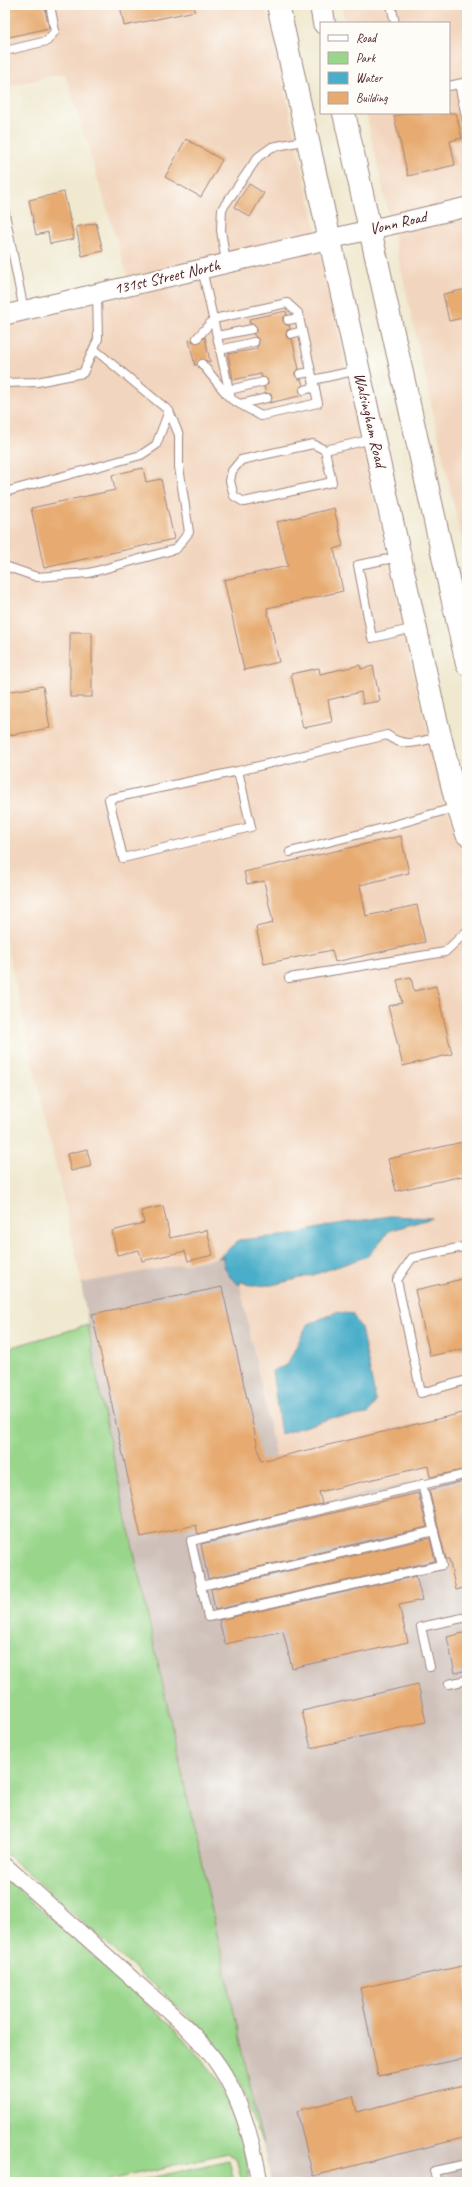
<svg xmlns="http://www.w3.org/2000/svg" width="472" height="2187" viewBox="0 0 472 2187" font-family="Caveat,sans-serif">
	<rect width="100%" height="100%" fill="#fdfcf7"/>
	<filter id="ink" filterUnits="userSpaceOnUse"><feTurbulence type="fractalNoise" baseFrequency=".025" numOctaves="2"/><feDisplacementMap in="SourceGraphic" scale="8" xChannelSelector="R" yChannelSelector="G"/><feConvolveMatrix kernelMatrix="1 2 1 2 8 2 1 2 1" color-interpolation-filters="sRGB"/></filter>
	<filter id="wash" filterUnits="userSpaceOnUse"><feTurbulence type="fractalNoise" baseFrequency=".012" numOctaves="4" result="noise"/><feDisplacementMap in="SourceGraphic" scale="16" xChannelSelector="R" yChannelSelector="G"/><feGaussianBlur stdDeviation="0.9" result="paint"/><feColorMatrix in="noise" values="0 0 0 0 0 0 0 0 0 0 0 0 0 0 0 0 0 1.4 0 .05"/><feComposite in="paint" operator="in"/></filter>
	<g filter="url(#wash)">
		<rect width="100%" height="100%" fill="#f0e9d0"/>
		<g fill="#f2d5be" fill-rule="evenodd">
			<path d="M5,5H265L317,233L128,278L65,73L5,87Z"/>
			<path d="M341,5H467V198L389,217L366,113H449V23H345Z"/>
			<path d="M467,215V564L393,233Z"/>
			<path d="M320,249L414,678L447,804L467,864V1470L287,1511L239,1280L272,1285L313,1275L368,1256L389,1231L430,1219L369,1220L331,1225L291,1235L238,1240L218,1258L82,1284L5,937V324ZM352,1314L361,1328L376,1401L368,1414L319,1420L272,1371L287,1365L307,1325Z"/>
		</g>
		<path fill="#cfc1ba" d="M223,1257L237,1284L240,1285L287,1511L467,1470V2182H271L102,1406L81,1283Z"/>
		<g fill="#99d68b" stroke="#727a5b">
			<path d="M88,1325L102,1406L263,2145L242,2087L227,2061L189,2017L5,1853V1349Z"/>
			<path d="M5,1877L175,2029L211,2070L225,2094L245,2151L250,2182H242L236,2158L227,2153L101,2182H5Z"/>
			<path d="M229,2160L234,2182H133Z"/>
		</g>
		<g fill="#4aaec9" stroke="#4a667a">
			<path d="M390,1216L432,1218L389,1231L368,1256L313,1275L272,1285L251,1286L240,1281V1285C231,1281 222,1267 223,1257L218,1258L239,1240L291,1235L331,1225Z"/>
			<path d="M336,1312L352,1314L361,1328L376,1401L368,1414L347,1417H335L281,1434L272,1371L287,1365L307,1325Z"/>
		</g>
		<g id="blocks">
			<g fill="#e7ab71">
				<path d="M5,5H44L49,28L5,38Z"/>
				<path d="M120,5H194L195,11L124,26Z"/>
				<path d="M406,113H456L462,138L450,141L455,165L408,176L394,116Z"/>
				<path d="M186,139L222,160L201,197L165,177Z"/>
				<path d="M249,184L264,193L250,217L234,207Z"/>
				<path d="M64,192L74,239L50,244L48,232L36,235L29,200Z"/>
				<path d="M96,223L103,251L82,256L76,227Z"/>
				<path d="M467,289V317L449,321L443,294Z"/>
				<path d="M286,311L287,315L283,318V321L286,325H289L290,329L287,330L286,335L287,338L292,339L299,369L295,372V375L298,379H301L303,385L299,391L304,395L269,403L272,397L271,394L266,393L264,387L268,384L267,379L262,377L261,374L233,380L228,354L256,349L259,344L258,339L253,334L257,331V328L254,324H250L249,319Z"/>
				<path d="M205,337L210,362L201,359L195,366L189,340L198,343Z"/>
				<path d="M143,468L146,482L161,479L174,539L44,568L31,508L115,490L112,475Z"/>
				<path d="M334,508L343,546L334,549L343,591L267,608L279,662L244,670L224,580L288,566L277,522Z"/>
				<rect x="70" y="632" width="22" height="65"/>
				<path d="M360,665L361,669L373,666L380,701L363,704L361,692L328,700L332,722L303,728L291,674L319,668L320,674Z"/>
				<path d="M43,686L50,728L5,736V692Z"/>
				<path d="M401,836L409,873L360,885L366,916L417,905L425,942L335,962L332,950L264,964L256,927L273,923L264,881L247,884L244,872Z"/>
				<path d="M411,977L414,991L436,986L452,1054L403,1066L388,1006L402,1003L397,980Z"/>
				<path d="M467,1141V1175L396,1191L388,1159Z"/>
				<path d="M87,1149L91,1166L71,1171L67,1154Z"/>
				<path d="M163,1206L170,1238L207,1230L213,1255L188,1261L185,1251L142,1261L139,1250L117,1255L112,1231L144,1223L141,1211Z"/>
				<path d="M467,1278V1348L430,1356L415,1290Z"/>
				<path d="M222,1287L261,1461L467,1412V1469L430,1477L428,1466L319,1492L322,1504L198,1534L196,1525L141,1537L92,1314Z"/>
				<path d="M467,1480V1587L456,1590L449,1559H446L429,1490Z"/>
				<path d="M418,1493L427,1527L208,1579L201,1544Z"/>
				<path d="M430,1538L435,1561L215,1610L211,1589Z"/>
				<path d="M416,1576L422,1600L399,1605L408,1642L292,1668L283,1631L225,1644L219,1620Z"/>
				<path d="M467,1632V1670L455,1673L447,1637Z"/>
				<path d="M418,1684L426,1722L311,1748L302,1711Z"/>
				<path d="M467,1965V2058L378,2076L360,1988Z"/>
				<path d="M467,2084V2137L313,2176L297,2111L353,2096L357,2112Z"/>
			</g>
		</g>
	</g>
	<g filter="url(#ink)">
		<use href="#blocks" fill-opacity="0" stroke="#9d847e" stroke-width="1"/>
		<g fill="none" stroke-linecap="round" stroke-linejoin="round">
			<defs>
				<g id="service">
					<path d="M391,5L395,23"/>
					<path d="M5,51L47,41L55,31L50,5"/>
					<path d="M459,84L467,121"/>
					<path d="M449,86L467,82"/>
					<path d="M5,214L24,311"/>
					<path d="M226,263L221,230L222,209L258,157L272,147L308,140"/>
					<path d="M202,269L231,399L261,416L318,403L313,380"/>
					<path d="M288,320L299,318"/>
					<path d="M291,334L302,331"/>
					<path d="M217,336L252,329"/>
					<path d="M197,338L214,319L287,303L298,313L313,380L358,370"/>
					<path d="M220,350L254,342"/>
					<path d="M202,364L229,397"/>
					<path d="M300,374L311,372"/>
					<path d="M5,383L37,382L83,373L98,339L97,293"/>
					<path d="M229,390L263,382"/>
					<path d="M304,390L315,387"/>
					<path d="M240,404L267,398"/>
					<path d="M325,450L332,482L244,502L234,496L230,481L232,471L241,460L313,444L325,450L373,439"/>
					<path d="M5,492L141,455L156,445L169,411"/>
					<path d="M399,557L358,565L372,638L415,628"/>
					<path d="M5,566L37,577L89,573L176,549L189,532L179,467V435L169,411L94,349"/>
					<path d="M238,771L251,827L123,858L109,799L238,771L387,735C405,749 419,741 440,737"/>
					<path d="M290,852L387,827L457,807"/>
					<path d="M289,978L445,952L467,931"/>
					<path d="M467,1246L412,1258L397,1280L421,1393L467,1380"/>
					<path d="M422,1484L442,1565L208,1617L191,1541L467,1474"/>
					<path d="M201,1586L434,1531"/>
					<path d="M430,1667L421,1627L467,1617"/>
					<path d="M449,1684L467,1680"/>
					<path d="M437,2182L434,2171L467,2164"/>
				</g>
				<path id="minor" d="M5,1865C49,1904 92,1943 136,1982C164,2008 197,2033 219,2066C242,2100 253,2142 260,2182"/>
				<path id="tertiary" d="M5,315L467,207"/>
				<g id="primary">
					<path d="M278,5L434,711L456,801L467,834"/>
					<path d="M321,5L324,23"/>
					<path d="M344,113L467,664"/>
				</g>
			</defs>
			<use href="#service" stroke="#9d847e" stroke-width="10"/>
			<use href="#minor" stroke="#9d847e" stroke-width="17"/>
			<use href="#tertiary" stroke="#9d847e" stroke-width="21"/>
			<use href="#primary" stroke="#9d847e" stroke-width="24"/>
			<use href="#service" stroke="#fff" stroke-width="8"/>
			<use href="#minor" stroke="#fff" stroke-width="15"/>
			<use href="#tertiary" stroke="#fff" stroke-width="19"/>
			<use href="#primary" stroke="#fff" stroke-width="22"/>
		</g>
	</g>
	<g text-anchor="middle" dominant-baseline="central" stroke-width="4" stroke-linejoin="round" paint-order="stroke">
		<g font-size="16" fill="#4a1f2b" stroke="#fdfcf7">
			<text transform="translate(398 223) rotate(-13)">Vonn Road</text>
			<text transform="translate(167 277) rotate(-13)">131st Street North</text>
			<text transform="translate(370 420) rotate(77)">Walsingham Road</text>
		</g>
	</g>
	<rect width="472" height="2187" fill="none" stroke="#fdfcf7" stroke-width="20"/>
	<rect x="320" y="22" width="130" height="92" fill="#fdfcf7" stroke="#b5a4a5"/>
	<rect x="328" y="35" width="20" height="6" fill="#ffffff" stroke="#b5a4a5"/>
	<text x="356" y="42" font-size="12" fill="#4a1f2b">Road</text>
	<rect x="328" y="52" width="20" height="12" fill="#99d68b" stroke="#b5a4a5"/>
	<text x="356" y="62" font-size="12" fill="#4a1f2b">Park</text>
	<rect x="328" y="72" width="20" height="12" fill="#4aaec9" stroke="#b5a4a5"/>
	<text x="356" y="82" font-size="12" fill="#4a1f2b">Water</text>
	<rect x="328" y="92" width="20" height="12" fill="#e7ab71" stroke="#b5a4a5"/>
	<text x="356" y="102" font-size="12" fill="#4a1f2b">Building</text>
</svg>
